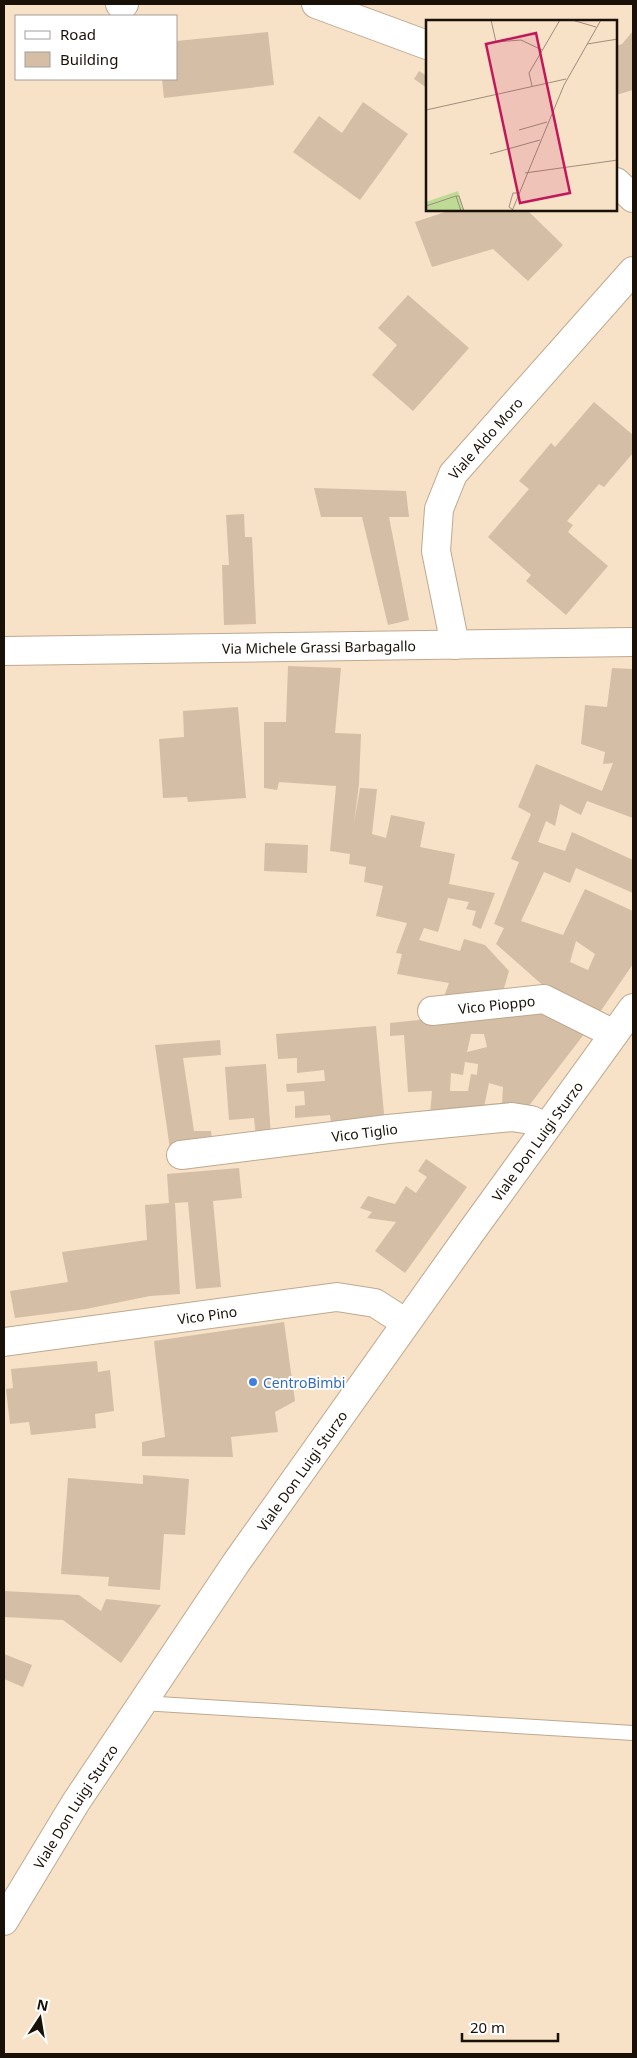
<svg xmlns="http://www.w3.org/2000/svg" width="637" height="2058" viewBox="0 0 637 2058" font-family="'Noto Sans',sans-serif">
	<rect width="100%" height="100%" fill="#f7e1c7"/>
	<g fill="#d4bea5" fill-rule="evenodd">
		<path d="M633,31V90L616,95V46L622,44Z"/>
		<path d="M268,32L274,85L164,98L162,79H176V41Z"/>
		<path d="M419,71L427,76V88L414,79Z"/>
		<path d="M363,102L408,134L360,200L293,152L319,116L342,133Z"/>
		<path d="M451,210H527L563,245L528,281L493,249L432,267L415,222Z"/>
		<path d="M408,295L469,348L413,411L372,375L397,345L378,328Z"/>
		<path d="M594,402L633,435V453L604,487L599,484L567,521L573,525L568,532L608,566L566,615L526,581L531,575L488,537L529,489L519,481L551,443L555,447Z"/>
		<path d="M314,488L406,491L409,517H389L409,620L388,625L362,517H321Z"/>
		<path d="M244,514L245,537H252L256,624L224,625L222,565H229L226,515Z"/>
		<path d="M288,666L341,668L335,733L361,734L359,784L354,824L360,788L377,789L372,834L386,838L391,815L425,822L420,847L455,854L449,884L495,893L481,929L472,925L476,911L466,909L469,902L448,898L438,932L424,928L419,940L460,951L464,939L485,945L509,971L502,995L442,1002L449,983L397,974L402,954L396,953L407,923L376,916L383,886L364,882L366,867L349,864L350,854L330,851L336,786L279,782L277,790L264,788V722H286Z"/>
		<path d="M612,668L633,669V818L587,801L581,815L560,804L555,826L546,821L538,842L565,851L572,832L633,860V893L576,868L570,883L544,872L521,921L563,935L585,889L633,911V964L598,1015L547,989L496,944L504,928L494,924L519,862L511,859L531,814L518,807L536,764L602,791L613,763L603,764L605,752L581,744L585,705L607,707ZM576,941L595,954L588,970L570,962Z"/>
		<path d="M238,707L246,798L188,802L187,797L163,798L159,739L184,737L183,711Z"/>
		<path d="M265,843L308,845L307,873L264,871Z"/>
		<path d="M541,1007L588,1029L528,1107L502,1104L503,1087L489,1083L484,1107L430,1115L432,1091L408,1092L404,1035L390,1036V1023ZM471,1034H484L487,1047L467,1052ZM465,1062L478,1064L477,1075L471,1074L468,1091H450L451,1073L463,1075Z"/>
		<path d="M376,1026L385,1125L332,1129L330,1115L295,1118V1106L305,1105L304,1091L287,1092L286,1084L325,1081L324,1070L297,1073V1058L278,1059L276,1034Z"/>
		<path d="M220,1040L221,1055L183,1058L194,1131H211L213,1145L170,1149L155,1045Z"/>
		<path d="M266,1064L271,1137L256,1138L254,1118L229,1120L225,1067Z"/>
		<path d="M426,1159L467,1187L405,1273L375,1251L396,1222L367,1218L372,1212L360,1208L368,1196L395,1204L406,1186L416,1193L427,1177L418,1171Z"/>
		<path d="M239,1168L242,1198L213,1201L221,1287L196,1289L188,1202L175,1203L180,1294L150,1296L86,1309L15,1318L10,1291L68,1282L62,1252L147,1240L145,1205L169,1203L167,1174Z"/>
		<path d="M284,1322L295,1401L275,1412L278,1432L231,1437L233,1457L142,1456V1442L165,1437L154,1341Z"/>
		<path d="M97,1361L98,1372L110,1370L114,1411L95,1414L96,1428L31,1435L29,1422L10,1424L6,1389L13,1388L11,1369Z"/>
		<path d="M143,1475L189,1479L185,1535L164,1534L160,1590L108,1586L109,1577L61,1574L68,1478L143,1484Z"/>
		<path d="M4,1591L79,1595L101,1611L106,1599L161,1605L121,1663L63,1620L4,1617Z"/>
		<path d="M4,1654L32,1665L23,1687L4,1679Z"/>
	</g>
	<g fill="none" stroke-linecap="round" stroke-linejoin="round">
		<defs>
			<path id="lane" d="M142,1703L633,1733"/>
			<g id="street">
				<path d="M120,4H124"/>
				<path d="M316,4L427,45"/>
				<path d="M616,182L633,198"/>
				<path id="s1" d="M432,1011L544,999L614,1034"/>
				<path id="s2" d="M181,1155L388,1129L512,1117L531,1120L546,1127"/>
				<path id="s3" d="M4,1342L337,1297L375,1303L406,1323"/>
			</g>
			<g id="secondary">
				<path id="s4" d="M455,645L436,551L439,509L453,474L633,271"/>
				<path id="s5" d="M4,651L633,642"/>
			</g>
			<g id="primary">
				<path id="s6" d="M4,1921L76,1802L236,1563L471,1232L633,1008"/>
			</g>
		</defs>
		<use href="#lane" stroke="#bea990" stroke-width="16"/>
		<use href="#street" stroke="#bea990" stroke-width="30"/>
		<use href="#secondary" stroke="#bea990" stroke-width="30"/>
		<use href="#primary" stroke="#bea990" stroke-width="30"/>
		<use href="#lane" stroke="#fff" stroke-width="14"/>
		<use href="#street" stroke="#fff" stroke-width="28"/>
		<use href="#secondary" stroke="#fff" stroke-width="28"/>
		<use href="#primary" stroke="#fff" stroke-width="28"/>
	</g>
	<circle fill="#3f7fe0" stroke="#fff" stroke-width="2" cx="253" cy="1382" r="5"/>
	<g text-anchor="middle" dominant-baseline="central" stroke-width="4" stroke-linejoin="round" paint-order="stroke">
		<g font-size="14" fill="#191108" stroke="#fff">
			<text stroke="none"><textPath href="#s4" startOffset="224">Viale Aldo Moro</textPath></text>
			<text stroke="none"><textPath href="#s5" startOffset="315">Via Michele Grassi Barbagallo</textPath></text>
			<text stroke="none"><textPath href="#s1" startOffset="65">Vico Pioppo</textPath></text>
			<text stroke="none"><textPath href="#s2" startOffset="185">Vico Tiglio</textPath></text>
			<text stroke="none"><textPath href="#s6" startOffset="945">Viale Don Luigi Sturzo</textPath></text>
			<text stroke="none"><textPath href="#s3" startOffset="205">Vico Pino</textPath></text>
			<text stroke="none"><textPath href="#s6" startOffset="540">Viale Don Luigi Sturzo</textPath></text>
			<text stroke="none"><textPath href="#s6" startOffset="135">Viale Don Luigi Sturzo</textPath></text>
		</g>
		<g font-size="14" fill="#366cbe" stroke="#fff" text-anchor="start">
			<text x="263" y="1382">CentroBimbi</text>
		</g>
	</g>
	<g transform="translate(426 20)">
		<rect width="191" height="191" fill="#f7e1c7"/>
		<path d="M32,171L38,191H0V182Z" fill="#bddb95"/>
		<path fill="none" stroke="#9e8e7b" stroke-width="1" d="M65,0L70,22L95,20L116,30M146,0L170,7M161,24L192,19M106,66L103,53L134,0M0,90L140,59M93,110L121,102M64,134L114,120M99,153L192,140M30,176H33L38,191M0,186L30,176L35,191M87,190L83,187L87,173H92M86,191L138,65L175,0"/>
		<path fill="#c2185b" fill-opacity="0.15" stroke="#c2185b" stroke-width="2.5" d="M110,13L144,173L94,183L60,24Z"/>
		<rect width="191" height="191" fill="none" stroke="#191108" stroke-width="2.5"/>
	</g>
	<rect width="637" height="2058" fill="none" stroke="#191108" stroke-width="10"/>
	<rect x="15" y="15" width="162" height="65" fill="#ffffff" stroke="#a3a09c"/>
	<rect x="25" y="31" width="25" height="8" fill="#ffffff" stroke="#a3a09c"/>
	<text x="60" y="40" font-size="15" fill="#191108">Road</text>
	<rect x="25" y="52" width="25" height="15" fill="#d4bea5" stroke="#a3a09c"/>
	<text x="60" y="65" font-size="15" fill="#191108">Building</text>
	<g transform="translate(40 2018) rotate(12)" stroke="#ffffff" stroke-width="4" paint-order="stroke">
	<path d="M0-4L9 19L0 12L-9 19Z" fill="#191108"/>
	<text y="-8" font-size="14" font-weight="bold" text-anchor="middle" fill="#191108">N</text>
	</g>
	<path d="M462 2033v8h96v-8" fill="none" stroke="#191108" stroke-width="2.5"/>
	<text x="470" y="2033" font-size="15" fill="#191108" stroke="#ffffff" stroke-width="4" paint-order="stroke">20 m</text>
</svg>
